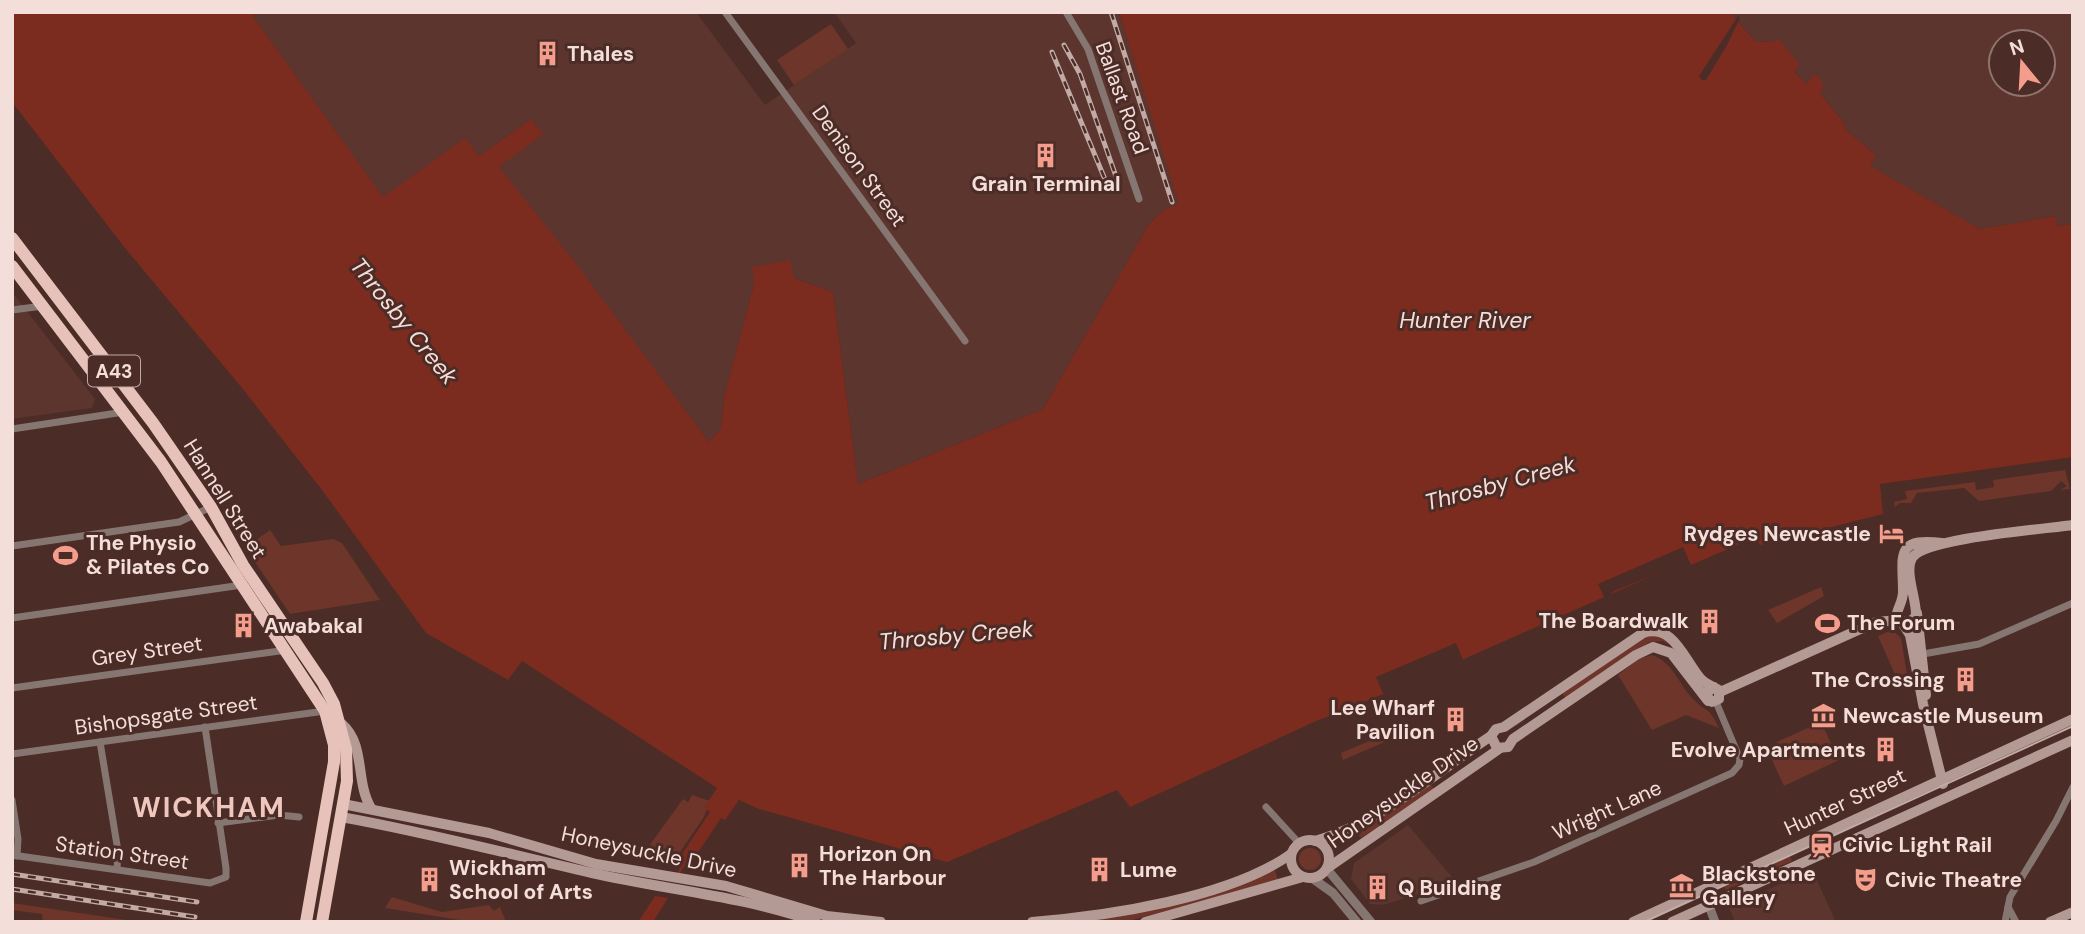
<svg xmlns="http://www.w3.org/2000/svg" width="2085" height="934" viewBox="0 0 2085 934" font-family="'DM Sans',sans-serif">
	<rect width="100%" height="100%" fill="#4b2c26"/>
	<g fill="#5b352e" fill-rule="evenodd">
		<path d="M258,12H696L765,105L856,43L834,12H1119L1180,204L1164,210L1149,224L1043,409L858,484L833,292L794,278L754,284L724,397L721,428L709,442L498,167L542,134L531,119L479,156L464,139L383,198L253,16Z"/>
		<path d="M1730,12H2073V224L2057,226L2055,216L1980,229L1869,166L1876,155L1846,130L1844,123L1820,93L1817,73L1806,85L1772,42L1755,41ZM2001,42H2043V84H2001Z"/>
		<path d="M12,292L95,399L92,408L12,419Z"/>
		<path d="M1408,825L1456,882L1383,905L1370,904L1351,879L1354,863Z"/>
		<path d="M1812,869L1836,922H1735L1729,908Z"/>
	</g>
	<g fill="#6e352b">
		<path d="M831,24L848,49L794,85L777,60Z"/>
		<path d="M2065,470L2070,489L2060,490L2067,486L2061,481L2051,491L1979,501L1964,488L1917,493L1911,503H1900L1895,507L1894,502L1907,499L1905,491L1975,482L1976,490L1994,487L1993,480Z"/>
		<path d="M270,530L281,546L333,539L342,543L380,600L290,614L253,559L249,545Z"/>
		<path d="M1821,587L1824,596L1777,623L1768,610Z"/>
		<path d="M1892,630L1901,638L1907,674L1897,679L1878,636Z"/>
		<path d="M1643,634H1660L1670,645L1663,641L1649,642L1566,699L1561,691Z"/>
		<path d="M1652,655C1673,662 1679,685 1694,700C1708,714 1708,705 1719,728L1686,715L1652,730L1618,675L1639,659Z"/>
		<path d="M1821,722L1839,760L1784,786L1766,747Z"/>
		<path d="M1405,726L1408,732L1343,760L1341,753Z"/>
		<path d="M1428,781L1434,789L1361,838L1355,830Z"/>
		<path d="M692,795L710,801L704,817L676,858L664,862L641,857L683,799L688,802Z"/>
		<circle cx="1310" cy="859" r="11"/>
		<path d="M1790,856L1792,861L1726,890L1724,887Z"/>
		<path d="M1275,870L1278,880L1125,922H1059L1243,881Z"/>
		<path d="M392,897L442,912L489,905L494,911L500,907L505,919L503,922H472L385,908Z"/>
		<path d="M12,903L140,922H43L42,914L12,910Z"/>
	</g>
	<g fill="#7b2c1f">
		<path d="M12,12H258L253,16L383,197L465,138L479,156L531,119L543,134L499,167L574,261L709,442L721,428L724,397L754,284L752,267L790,260L794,278L833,292L858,484L1043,409L1149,224L1164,210L1179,204L1119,12H1730L1755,41L1772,42L1779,39L1799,63L1795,72L1806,84L1816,73L1824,86L1820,93L1844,123L1846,130L1876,155L1870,166L1980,229L2056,216L2057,226L2073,224V457L1880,484L1883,514L1760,545L1756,537L1691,565L1688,560L1455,663L1451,657L1384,687L1386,693L1314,722L1130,807L1117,790L947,862L759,809L739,800L725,820L721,818L689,866L676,863L710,812L704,808L717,788L522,661L508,680L426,633L322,490L242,388L125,248L12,102Z"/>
		<path d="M655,896L668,898L653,922H638Z"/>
	</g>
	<g fill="#4b2c26">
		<path d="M1738,16L1740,18L1726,47L1706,80H1702L1699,76Z"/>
		<path d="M1683,547L1691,565L1671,568L1614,591L1605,599L1598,584Z"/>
		<path d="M1456,643L1463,660L1452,664L1445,661L1390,686L1389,691L1383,694L1376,677Z"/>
	</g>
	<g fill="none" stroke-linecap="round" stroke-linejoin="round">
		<path stroke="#7b2c1f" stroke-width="2.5" d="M677,875L685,863"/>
		<g stroke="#867672" stroke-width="7">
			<path d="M725,12L965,341"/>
			<path d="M1066,12L1088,49L1139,199"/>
			<path d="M12,310L43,306"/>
			<path d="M12,429L124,412"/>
			<path d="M12,546L179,522L211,507"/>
			<path d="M12,618L242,585"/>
			<path d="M1923,654L1979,644L2073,603"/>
			<path d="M12,688L287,650"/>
			<path d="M100,742L118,851L117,869"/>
			<path d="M12,754L325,711"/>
			<path d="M12,800L18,839L17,856"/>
			<path d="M1266,807L1298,842"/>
			<path d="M218,823L279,815L299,817"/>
			<path d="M12,855L210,883L226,877V868L205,727"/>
			<path d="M1421,901L1534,862L1732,773L1739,765L1740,759L1716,702"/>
			<path d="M2008,907L2016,922"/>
			<path d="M2005,922L2010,897L2056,821L2073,787"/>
		</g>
		<g stroke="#867672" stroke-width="9">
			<path d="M1327,869L1371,922"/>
			<path d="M1312,878L1333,893L1357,922"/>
			<path d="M1709,887L1708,903L1715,922"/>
		</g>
		<g stroke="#b49a94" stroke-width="10">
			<path d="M1942,543C1894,537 1903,556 1903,592C1903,600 1899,606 1897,613L1901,621L1909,623L1916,616C1917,600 1904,572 1912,558C1923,538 2046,529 2073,525"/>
			<path d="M1917,613L1926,695"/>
			<path d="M1901,621L1910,635L1923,704L1943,784"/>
			<path d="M1720,692L1876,622L1899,620"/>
			<path d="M342,724C366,745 355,782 371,808"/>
			<path d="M1491,736L1497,748L1508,747L1513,739L1636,655L1653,647L1671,653L1708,701"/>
			<path d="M343,804L489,833L596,864L726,886L827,916L881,922"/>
			<path d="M341,817C426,832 508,854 592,873C667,890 743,896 816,922"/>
			<circle cx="1310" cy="859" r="19"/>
			<path d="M1315,841C1380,823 1435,773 1491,736L1496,729L1504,727L1643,633C1673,623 1684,659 1700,678C1705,684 1712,686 1719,690V699L1712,702L1705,694L1714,687"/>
			<path d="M1329,867L1499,749"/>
			<path d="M1032,922C1108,916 1229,898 1291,854"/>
			<path d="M1145,922L1303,877"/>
			<path d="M1633,922L2073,719"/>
			<path d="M1672,922L2073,740"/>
			<path d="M2050,922L2073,912"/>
		</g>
		<g stroke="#e6c2ba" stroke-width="12">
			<path d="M12,238L153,423L211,507L243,565L323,683L334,704L346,749L347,781L322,922"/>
			<path d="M12,266L161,462L325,711L334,745V762L306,922"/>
		</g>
		<path stroke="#c2aaa5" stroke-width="2" d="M1644,922L2073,726"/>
		<defs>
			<g id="rail">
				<path d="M1111,12L1172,202"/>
				<path d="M1064,45L1080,74L1119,185"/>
				<path d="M1052,52L1109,189"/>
				<path d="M12,874L197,902"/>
				<path d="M12,889L195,917"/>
			</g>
		</defs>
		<use href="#rail" stroke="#c2aaa5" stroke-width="5"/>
		<use href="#rail" stroke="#4b2c26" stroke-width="2.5" stroke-dasharray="8" stroke-linecap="butt"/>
	</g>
	<defs>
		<symbol id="building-bare" viewBox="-9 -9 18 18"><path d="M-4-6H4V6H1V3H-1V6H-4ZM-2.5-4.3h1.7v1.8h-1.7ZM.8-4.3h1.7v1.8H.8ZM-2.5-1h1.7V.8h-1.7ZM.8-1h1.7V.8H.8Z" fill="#f49d8c" stroke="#4b2c26" stroke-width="2.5" paint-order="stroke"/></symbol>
		<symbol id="hotel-bare" viewBox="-9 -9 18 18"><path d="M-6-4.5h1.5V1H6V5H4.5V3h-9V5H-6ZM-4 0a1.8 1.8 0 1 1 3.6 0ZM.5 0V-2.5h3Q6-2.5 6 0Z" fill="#f49d8c" stroke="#4b2c26" stroke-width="2.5" paint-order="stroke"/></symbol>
		<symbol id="stadium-bare" viewBox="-9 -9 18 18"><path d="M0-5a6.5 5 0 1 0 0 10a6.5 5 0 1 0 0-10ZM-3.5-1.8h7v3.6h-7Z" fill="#f49d8c" stroke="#4b2c26" stroke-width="2.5" paint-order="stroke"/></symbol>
		<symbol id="museum-bare" viewBox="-9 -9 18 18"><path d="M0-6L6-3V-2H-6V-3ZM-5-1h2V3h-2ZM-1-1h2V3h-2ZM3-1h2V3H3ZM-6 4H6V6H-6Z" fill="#f49d8c" stroke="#4b2c26" stroke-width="2.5" paint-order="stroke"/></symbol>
		<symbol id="station-bare" viewBox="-9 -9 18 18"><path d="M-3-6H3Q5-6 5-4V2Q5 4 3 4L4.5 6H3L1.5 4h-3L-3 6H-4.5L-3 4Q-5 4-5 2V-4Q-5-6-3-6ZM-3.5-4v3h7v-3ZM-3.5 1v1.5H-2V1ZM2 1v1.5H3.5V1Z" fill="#f49d8c" stroke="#4b2c26" stroke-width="2.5" paint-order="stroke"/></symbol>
		<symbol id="theatre-bare" viewBox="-9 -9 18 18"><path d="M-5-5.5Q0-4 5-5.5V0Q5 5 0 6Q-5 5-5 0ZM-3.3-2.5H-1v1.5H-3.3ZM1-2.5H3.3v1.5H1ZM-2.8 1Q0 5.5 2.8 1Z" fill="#f49d8c" stroke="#4b2c26" stroke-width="2.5" paint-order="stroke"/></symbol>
	</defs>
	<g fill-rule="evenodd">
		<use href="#building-bare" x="530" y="36" width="35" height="35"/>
		<use href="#building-bare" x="1028" y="138" width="35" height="35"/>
		<use href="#hotel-bare" x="1874" y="516" width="35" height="35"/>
		<use href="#stadium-bare" x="48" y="538" width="35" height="35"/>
		<use href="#building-bare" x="1692" y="604" width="35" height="35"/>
		<use href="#stadium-bare" x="1810" y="606" width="35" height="35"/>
		<use href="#building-bare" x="226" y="608" width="35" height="35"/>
		<use href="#building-bare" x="1948" y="662" width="35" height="35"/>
		<use href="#museum-bare" x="1806" y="698" width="35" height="35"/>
		<use href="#building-bare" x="1438" y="702" width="35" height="35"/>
		<use href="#building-bare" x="1868" y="732" width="35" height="35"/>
		<use href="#station-bare" x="1804" y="828" width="35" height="35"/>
		<use href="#building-bare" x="782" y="848" width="35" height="35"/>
		<use href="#building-bare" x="1082" y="852" width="35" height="35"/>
		<use href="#building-bare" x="412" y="862" width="35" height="35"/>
		<use href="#theatre-bare" x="1848" y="862" width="35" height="35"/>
		<use href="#museum-bare" x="1664" y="868" width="35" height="35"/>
		<use href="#building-bare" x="1360" y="870" width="35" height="35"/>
	</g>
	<g text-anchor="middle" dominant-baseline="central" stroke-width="6" stroke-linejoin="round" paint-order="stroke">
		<rect fill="#4b2c26" stroke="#c1a9a4" stroke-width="2" x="88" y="355.5" width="52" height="31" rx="5"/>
		<g font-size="19" font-weight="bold" fill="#f3deda">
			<text x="114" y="371">A43</text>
		</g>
		<g font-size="21" font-weight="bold" fill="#f3deda" stroke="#4b2c26" text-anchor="start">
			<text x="567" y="54">Thales</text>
			<text x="1046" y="184" text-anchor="middle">Grain Terminal</text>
			<text x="1871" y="534" text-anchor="end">Rydges Newcastle</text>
			<text x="86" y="543">The Physio<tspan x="86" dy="24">&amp; Pilates Co</tspan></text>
			<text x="1689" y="621" text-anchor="end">The Boardwalk</text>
			<text x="1847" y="623">The Forum</text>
			<text x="264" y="626">Awabakal</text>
			<text x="1945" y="680" text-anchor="end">The Crossing</text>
			<text x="1435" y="708" text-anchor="end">Lee Wharf<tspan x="1435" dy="24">Pavilion</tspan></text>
			<text x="1843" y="716">Newcastle Museum</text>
			<text x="1866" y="750" text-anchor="end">Evolve Apartments</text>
			<text x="1842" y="845">Civic Light Rail</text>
			<text x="819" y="854">Horizon On<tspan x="819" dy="24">The Harbour</tspan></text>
			<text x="449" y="868">Wickham<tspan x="449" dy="24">School of Arts</tspan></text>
			<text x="1120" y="870">Lume</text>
			<text x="1702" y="874">Blackstone<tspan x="1702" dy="24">Gallery</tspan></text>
			<text x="1885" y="880">Civic Theatre</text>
			<text x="1398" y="888">Q Building</text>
		</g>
		<g font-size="21" fill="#f3deda" stroke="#4b2c26">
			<text transform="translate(1122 98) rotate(70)">Ballast Road</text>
			<text transform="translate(859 166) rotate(54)">Denison Street</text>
			<text transform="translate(225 499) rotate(58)">Hannell Street</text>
			<text transform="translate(147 651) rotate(-8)">Grey Street</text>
			<text transform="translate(166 715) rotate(-8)">Bishopsgate Street</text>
			<text transform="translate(1403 792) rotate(-35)">Honeysuckle Drive</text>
			<text transform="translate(1845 802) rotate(-25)">Hunter Street</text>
			<text transform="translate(1607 810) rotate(-24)">Wright Lane</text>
			<text transform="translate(649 852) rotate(12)">Honeysuckle Drive</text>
			<text transform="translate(122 853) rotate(8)">Station Street</text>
		</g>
		<g font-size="23" font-style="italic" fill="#f6ddd8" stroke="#4b2c26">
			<text x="1465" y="320">Hunter River</text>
			<text transform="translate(404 321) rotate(51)">Throsby Creek</text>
			<text transform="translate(1500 483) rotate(-15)">Throsby Creek</text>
			<text transform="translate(956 635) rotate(-5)">Throsby Creek</text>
		</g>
		<g font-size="28" font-weight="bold" letter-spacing="2" fill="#efc7bf" stroke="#4b2c26">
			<text x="209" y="807">WICKHAM</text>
		</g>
	</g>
	<rect width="2085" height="934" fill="none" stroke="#f3deda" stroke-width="28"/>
	<g transform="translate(2022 63) rotate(342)"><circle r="33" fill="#4b2c26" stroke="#8e736e" stroke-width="2"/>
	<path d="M0-5L12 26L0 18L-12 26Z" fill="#f49d8c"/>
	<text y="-10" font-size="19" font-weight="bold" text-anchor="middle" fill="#f3deda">N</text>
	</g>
</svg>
